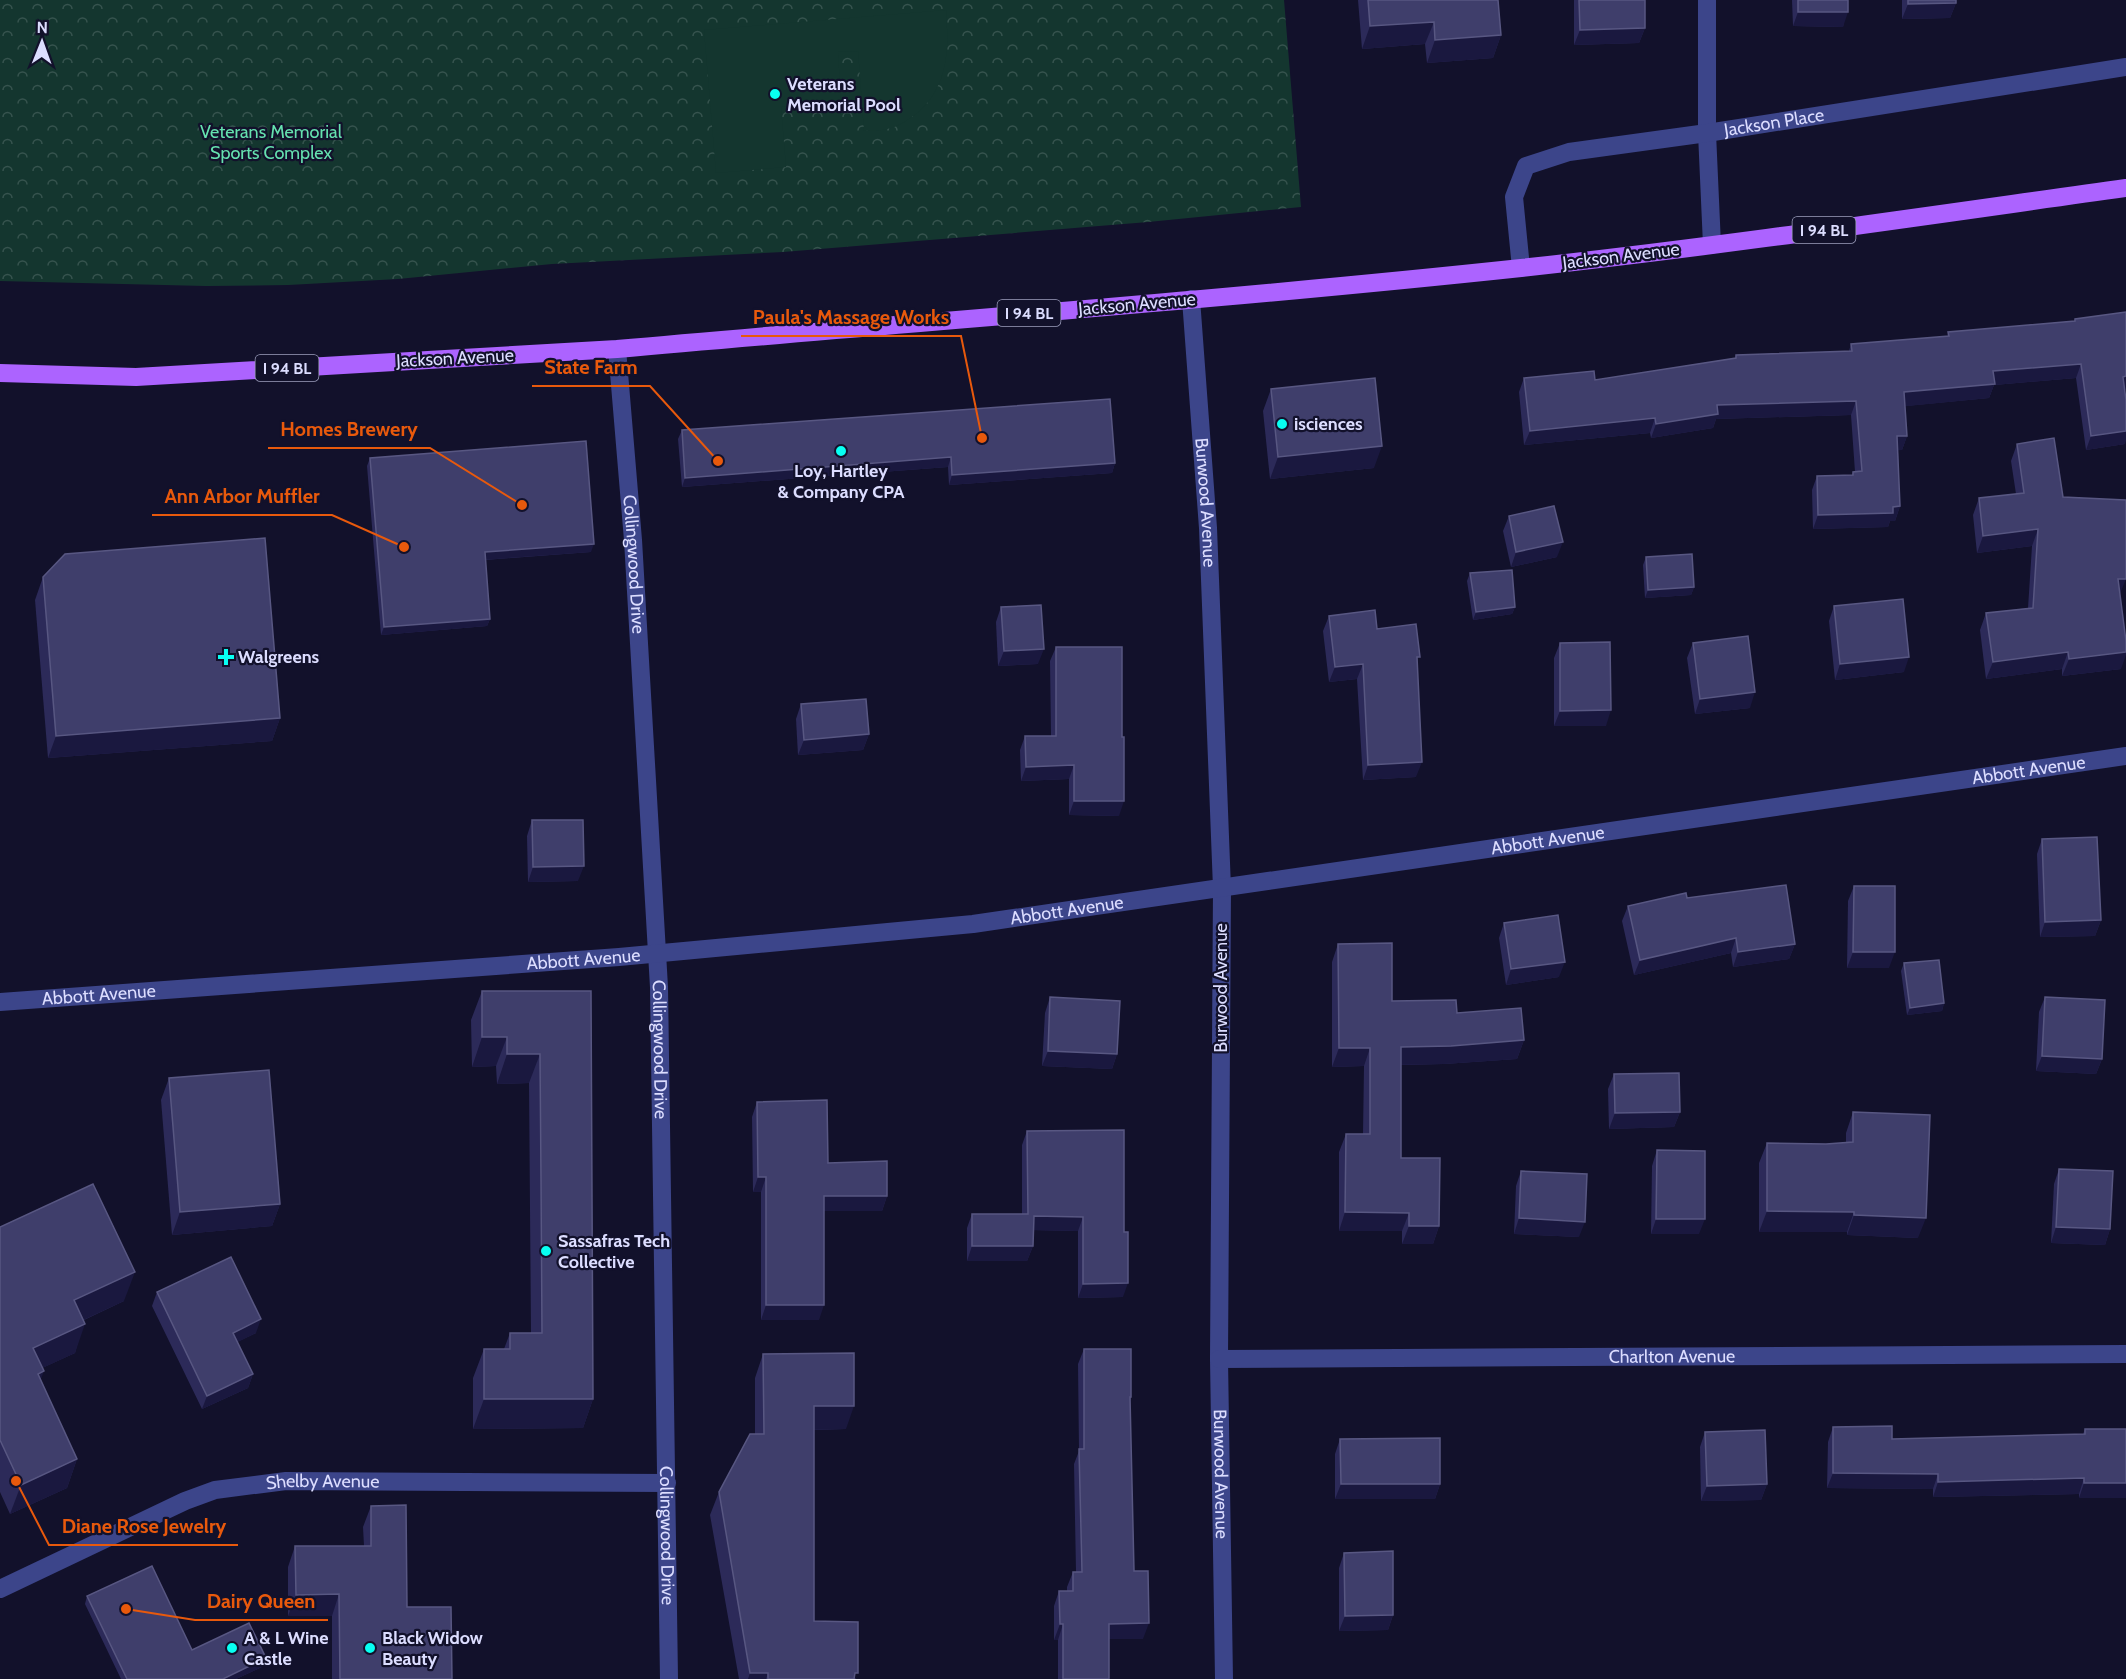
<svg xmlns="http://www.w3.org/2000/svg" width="2126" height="1679" viewBox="0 0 2126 1679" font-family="Cabin,sans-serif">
	<defs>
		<pattern id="park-crowns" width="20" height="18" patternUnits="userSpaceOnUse" patternTransform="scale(1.5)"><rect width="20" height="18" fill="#14362f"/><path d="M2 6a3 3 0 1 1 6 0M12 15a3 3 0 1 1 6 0" fill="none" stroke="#36534e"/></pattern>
	</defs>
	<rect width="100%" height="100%" fill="#12112b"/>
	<path fill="url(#park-crowns)" d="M0,0H1284L1301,207L1148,222L783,252L552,264L398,279L288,285L206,286L0,281Z"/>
	<path fill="#14362f" d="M946,10C949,48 949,87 916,114C908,120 898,127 887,129C880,131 872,130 864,131L858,51L838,52L841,102L781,107L786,167L716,173L704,30Z"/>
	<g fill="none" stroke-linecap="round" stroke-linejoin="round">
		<g stroke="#3c458a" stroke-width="18">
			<path d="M1707,0V133L1712,245"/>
			<path id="s1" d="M1521,268L1514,197L1526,166L1569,152L1707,133L2126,67"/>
			<path id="s2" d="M1191,299L1208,528L1222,888L1219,1359L1224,1679"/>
			<path id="s3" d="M617,349L633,540L659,987L669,1679"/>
			<path id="s4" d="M0,1002L619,957L973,924L2126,756"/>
			<path id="s5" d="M1219,1359L2126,1354"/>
			<path id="s6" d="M0,1589L185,1501L215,1490L286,1481L667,1483"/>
		</g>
		<path stroke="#ac63ff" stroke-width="18" d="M0,373L136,377L617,349C918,322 1220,300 1521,268C1723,246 1925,216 2126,188"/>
	</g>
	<g fill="#2c2a59">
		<path d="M1358,0H1498L1501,35L1493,58L1427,63L1425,44L1362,49Z"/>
		<path d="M1574,0H1645V28L1639,43L1574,45Z"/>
		<path d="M1792,0H1848L1843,27L1793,26Z"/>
		<path d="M1902,0H1956V3L1950,18L1902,19Z"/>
		<path d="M2075,319L2125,390V444L2086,450L2076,378L1994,385L1989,398L1905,406L1907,436L1902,450H1898L1900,506L1895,521H1890L1888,527L1813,529L1812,490L1817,476L1852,475L1853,472H1855L1851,415L1716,419L1713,428L1651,438L1650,433L1524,445L1519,392L1524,378L1595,380L1735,358L1736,355L1849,351L1851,344L1947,337L1948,332L2074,321Z"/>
		<path d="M1271,389L1374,468L1270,479L1263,411Z"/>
		<path d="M682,430L1115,463L1112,473L949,485L948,467L682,487L678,439Z"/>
		<path d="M2017,444L2063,497L2120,594L2121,669L2062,676V669L1986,679L1980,630L1986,613L2028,608L2032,546L1977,553L1973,515L1979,498L2016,494L2011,461Z"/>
		<path d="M370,458L591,552L485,560L490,619L487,626L381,635L367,466Z"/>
		<path d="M1509,516L1557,557L1511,567L1503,531Z"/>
		<path d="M1646,557L1694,587L1691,595L1645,598L1643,565Z"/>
		<path d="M1470,573L1515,607L1512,614L1473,620L1467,581Z"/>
		<path d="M43,577L280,718L272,741L48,758L35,600Z"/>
		<path d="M1834,606L1904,672L1835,680L1829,621Z"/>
		<path d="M1001,607L1038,664L998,666L996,622Z"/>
		<path d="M1329,616L1377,629L1417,665L1416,777L1363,780L1357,679L1329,682L1323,631Z"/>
		<path d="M1560,643L1606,726H1554V658Z"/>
		<path d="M1693,643L1750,708L1695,714L1687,658Z"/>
		<path d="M1056,647L1119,816L1069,815V779L1021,781L1020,750L1025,736H1051L1050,661Z"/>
		<path d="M801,704L869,734L863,750L798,755L796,719Z"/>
		<path d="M532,820L578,881L528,882L527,836Z"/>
		<path d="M2042,839L2101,920L2095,936L2040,937L2037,854Z"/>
		<path d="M1854,886L1889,968H1847L1848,901Z"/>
		<path d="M1687,898L1795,944L1789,959L1733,967L1731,953L1634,975L1622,921L1628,906Z"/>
		<path d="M1504,923L1559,977L1506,985L1499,938Z"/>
		<path d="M1338,944L1392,1001L1457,1013L1524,1040L1517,1059L1444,1064L1401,1065V1158L1439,1226L1433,1244H1402V1231H1339V1152L1346,1134H1363L1364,1066L1332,1067V962Z"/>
		<path d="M1904,963L1944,1003L1942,1011L1907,1015L1901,971Z"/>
		<path d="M482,991H591L593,1399L583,1428L473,1429V1378L484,1349H504L510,1333H531L529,1083L497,1084L496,1066L472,1067L471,1020Z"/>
		<path d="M1050,997L1117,1054L1112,1069L1042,1066L1045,1013Z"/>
		<path d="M2045,997L2102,1059L2096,1074L2036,1071L2039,1012Z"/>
		<path d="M1614,1074L1680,1112L1674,1127L1609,1129L1608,1089Z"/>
		<path d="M169,1078L280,1204L272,1226L172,1235L161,1100Z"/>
		<path d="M757,1102L828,1163L887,1196L882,1211H824L819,1320H761V1192H753L752,1117Z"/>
		<path d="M1853,1112L1918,1238L1847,1235V1232H1759V1163L1767,1143L1826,1144L1846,1143V1133Z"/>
		<path d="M1124,1130L1123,1297L1078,1298V1231L1033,1230V1246L1027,1261H967V1228L972,1214H1022V1145L1027,1131Z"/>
		<path d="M1657,1150L1699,1234H1651L1652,1166Z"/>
		<path d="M2059,1169L2110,1229L2105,1245L2051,1243L2054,1184Z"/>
		<path d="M1521,1171L1579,1237L1514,1234L1516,1186Z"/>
		<path d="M0,1227L124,1301L84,1320L75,1353L42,1368L40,1380L77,1459L67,1488L10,1514L0,1492Z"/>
		<path d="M157,1292L256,1333L237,1342L253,1374L248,1388L202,1409L152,1306Z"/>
		<path d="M1084,1349L1131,1397L1130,1401L1134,1571L1143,1639H1109V1679H1058V1640H1054V1606L1059,1591H1067V1587L1073,1572H1076L1074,1464L1079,1451L1078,1364Z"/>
		<path d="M763,1354L846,1429L814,1430V1621L856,1679H739L710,1515L719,1492L755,1434V1378Z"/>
		<path d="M1833,1427L1892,1439L2083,1434L2085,1429H2126L2079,1498V1494L1933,1497V1489L1827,1488L1828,1442Z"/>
		<path d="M1705,1432L1767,1484L1761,1500L1701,1501L1700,1447Z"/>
		<path d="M1340,1439L1440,1484L1435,1499H1335V1454Z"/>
		<path d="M371,1506L407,1607L452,1679H332V1616H288V1567L295,1546H364L363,1527Z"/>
		<path d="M1344,1553L1393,1615L1388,1630L1339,1631V1568Z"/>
		<path d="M87,1596L192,1650L266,1658L264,1666L236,1679H121L85,1604Z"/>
	</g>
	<g fill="#1a183f">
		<path d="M1956,3L1950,18L1902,19L1908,4Z"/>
		<path d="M1798,12H1848L1843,27L1793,26Z"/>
		<path d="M1434,22L1425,44L1362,49L1370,26Z"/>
		<path d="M1645,28L1639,43L1574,45L1580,30Z"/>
		<path d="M1501,35L1493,58L1427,63L1435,40Z"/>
		<path d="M2081,364L2076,378L1994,385L1989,398L1898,407L1904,392L1993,371Z"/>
		<path d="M2126,376V390L2118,391L2123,377Z"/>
		<path d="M1856,401L1851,415L1716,419L1713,428L1651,438L1656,424L1717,405Z"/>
		<path d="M1655,418L1650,433L1524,445L1530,431Z"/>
		<path d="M2126,431V441L2125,444L2086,450L2091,436Z"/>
		<path d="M1897,436H1907L1902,450L1892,451Z"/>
		<path d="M1382,446L1374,468L1270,479L1278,457Z"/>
		<path d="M951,457L948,467L682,487L685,478Z"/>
		<path d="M1115,463L1112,473L949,485L952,475Z"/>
		<path d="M1900,506L1895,521H1890L1888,527L1813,529L1818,515Z"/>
		<path d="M2038,529L2032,546L1977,553L1983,536Z"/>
		<path d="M1563,542L1557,557L1511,567L1516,552Z"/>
		<path d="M594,544L591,552L482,560L485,552Z"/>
		<path d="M2118,579H2126L2119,596Z"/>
		<path d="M1694,587L1691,595L1645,598L1648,590Z"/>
		<path d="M1515,607L1512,614L1473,620L1476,612Z"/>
		<path d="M490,619L487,626L381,635L384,627Z"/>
		<path d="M1044,649L1038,664L998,666L1004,651Z"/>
		<path d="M2068,652L2062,669L1986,679L1993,662Z"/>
		<path d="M2126,652V655L2121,669L2062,676L2069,659Z"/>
		<path d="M1909,657L1904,672L1835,680L1840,664Z"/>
		<path d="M1363,664L1357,679L1329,682L1335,667Z"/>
		<path d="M1755,692L1750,708L1695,714L1700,699Z"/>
		<path d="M1611,710L1606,726H1554L1560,711Z"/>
		<path d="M280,718L272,741L48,758L56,736Z"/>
		<path d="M869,734L863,750L798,755L804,740Z"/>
		<path d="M1422,762L1416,777L1363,780L1368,765Z"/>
		<path d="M1074,765L1069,779L1021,781L1026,767Z"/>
		<path d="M1074,801H1124L1119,816L1069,815Z"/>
		<path d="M584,866L578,881L528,882L533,867Z"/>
		<path d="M2101,920L2095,936L2040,937L2045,922Z"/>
		<path d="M1736,938L1731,953L1634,975L1640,960Z"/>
		<path d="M1795,944L1789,959L1733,967L1738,952Z"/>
		<path d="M1853,952H1895L1889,968H1847Z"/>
		<path d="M1565,962L1559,977L1506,985L1511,969Z"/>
		<path d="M1944,1003L1942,1011L1907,1015L1910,1008Z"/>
		<path d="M482,1037H507L496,1066L472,1067Z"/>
		<path d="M1524,1040L1517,1059L1444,1064L1394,1065L1401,1047Z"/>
		<path d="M1339,1048H1370L1364,1066L1332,1067Z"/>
		<path d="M1048,1051L1117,1054L1112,1069L1042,1066Z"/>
		<path d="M507,1054H540L529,1083L497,1084Z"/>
		<path d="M2042,1056L2102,1059L2096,1074L2036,1071Z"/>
		<path d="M1680,1112L1674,1127L1609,1129L1615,1113Z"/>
		<path d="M758,1177H766L761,1192H753Z"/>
		<path d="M824,1196H887L882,1211H818Z"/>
		<path d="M280,1204L272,1226L172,1235L180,1212Z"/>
		<path d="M1767,1211L1854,1212L1847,1232H1759Z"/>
		<path d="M1345,1212L1409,1213L1402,1231H1339Z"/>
		<path d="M1854,1215L1926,1218L1918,1238L1847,1235Z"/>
		<path d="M1034,1216L1083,1217L1078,1231L1028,1230Z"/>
		<path d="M1519,1218L1585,1222L1579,1237L1514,1234Z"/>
		<path d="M1656,1219H1705L1699,1234H1651Z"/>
		<path d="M1409,1226H1439L1433,1244H1402Z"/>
		<path d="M2056,1227L2110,1229L2105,1245L2051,1243Z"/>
		<path d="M972,1246H1033L1027,1261H967Z"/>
		<path d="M135,1272L124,1301L64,1329L74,1300Z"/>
		<path d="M1128,1283L1123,1297L1078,1298L1083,1284Z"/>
		<path d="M766,1305H824L819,1320H761Z"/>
		<path d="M261,1319L256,1333L228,1347L233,1333Z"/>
		<path d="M85,1324L75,1353L23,1377L33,1348Z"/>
		<path d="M44,1371L33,1400L38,1374Z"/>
		<path d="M253,1374L248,1388L202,1409L207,1396Z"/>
		<path d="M484,1399H593L583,1428L473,1429Z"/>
		<path d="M814,1406H854L846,1429L806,1430Z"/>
		<path d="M77,1459L67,1488L10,1514L21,1485Z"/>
		<path d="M1833,1473L1938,1474L1933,1489L1827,1488Z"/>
		<path d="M2084,1478L2079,1494L1933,1497L1938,1482Z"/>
		<path d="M2084,1483H2126V1498H2079Z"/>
		<path d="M1341,1484H1440L1435,1499H1335Z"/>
		<path d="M1767,1484L1761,1500L1701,1501L1707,1486Z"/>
		<path d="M339,1594L332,1616H288L296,1595Z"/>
		<path d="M1393,1615L1388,1630L1339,1631L1345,1616Z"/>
		<path d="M1149,1623L1143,1639H1104L1109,1624Z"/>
		<path d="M1060,1624H1063L1058,1640H1054Z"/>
		<path d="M266,1658L264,1666L236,1679H223Z"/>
		<path d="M750,1673H768L766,1679H748Z"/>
	</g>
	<g fill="#3f3e6b" stroke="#585782" stroke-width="1.5">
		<path d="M1368,0H1498L1501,35L1435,40L1434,22L1370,26Z"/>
		<path d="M1579,0H1645V28L1580,30Z"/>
		<rect x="1798" y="0" width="50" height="12"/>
		<path d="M1908,0H1956V3L1908,4Z"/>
		<path d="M2126,312V376L2123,377L2126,400V431L2091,436L2081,364L1993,371L1995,384L1904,392L1907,436H1897L1900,506L1893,507V513L1818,515L1817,476L1853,475V472L1862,471L1856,401L1717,405L1718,414L1656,424L1655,418L1530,431L1524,378L1594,371L1595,380L1736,358V355L1852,351L1851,344L1949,336L1948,332L2075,321V319Z"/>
		<path d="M1375,378L1382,446L1278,457L1271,389Z"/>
		<path d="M1110,399L1115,463L952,475L951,457L685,478L682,430Z"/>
		<path d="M2054,438L2063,497L2126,500V579H2118L2126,641V652L2069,659L2068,652L1993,662L1986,613L2033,608L2038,529L1983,536L1979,498L2024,493L2017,444Z"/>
		<path d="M586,441L594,544L485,552L490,619L384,627L370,458Z"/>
		<path d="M1554,506L1563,542L1516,552L1509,516Z"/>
		<path d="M265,538L280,718L56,736L43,577L65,554Z"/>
		<path d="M1692,554L1694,587L1648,590L1646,557Z"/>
		<path d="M1512,570L1515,607L1476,612L1470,573Z"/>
		<path d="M1903,599L1909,657L1840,664L1834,606Z"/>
		<path d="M1041,605L1044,649L1004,651L1001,607Z"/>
		<path d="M1375,610L1377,629L1416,624L1420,657H1417L1422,762L1368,765L1363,664L1335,667L1329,616Z"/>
		<path d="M1748,636L1755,692L1700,699L1693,643Z"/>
		<path d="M1610,642L1611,710L1560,711V643Z"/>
		<path d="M1056,647H1122V737H1124V801H1074V765L1026,767L1025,736H1056Z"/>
		<path d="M866,699L869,734L804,740L801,704Z"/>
		<path d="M532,820H583L584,866L533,867Z"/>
		<path d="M2097,837L2101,920L2045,922L2042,839Z"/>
		<path d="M1786,885L1795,944L1738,952L1736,938L1640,960L1628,906L1686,893L1687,898Z"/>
		<path d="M1854,886H1895V952H1853Z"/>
		<path d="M1558,915L1565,962L1511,969L1504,923Z"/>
		<path d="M1392,943V1001L1456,1000L1457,1013L1521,1008L1524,1040L1451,1046L1401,1047V1158H1440L1439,1226H1409V1213L1345,1212L1346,1134H1370V1048H1339L1338,944Z"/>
		<path d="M1939,960L1944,1003L1910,1008L1904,963Z"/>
		<path d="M482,991H591L593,1399H484V1349H510V1333H542L541,1180L540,1054H507V1037H482Z"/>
		<path d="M1050,997L1120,1001L1117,1054L1048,1051Z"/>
		<path d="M2045,997L2105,1000L2102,1059L2042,1056Z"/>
		<path d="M269,1070L280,1204L180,1212L169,1078Z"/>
		<path d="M1679,1073L1680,1112L1615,1113L1614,1074Z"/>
		<path d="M827,1100L828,1163L887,1161V1196H824V1305H766V1177H758L757,1102Z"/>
		<path d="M1853,1112L1930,1115L1926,1218L1854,1215V1212L1767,1211V1143L1826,1144L1853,1142Z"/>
		<path d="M1124,1130V1232H1128V1283L1083,1284V1217L1034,1216L1033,1246H972V1214H1028L1027,1131Z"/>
		<path d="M1657,1150L1705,1151V1219H1656Z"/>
		<path d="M2059,1169L2113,1171L2110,1229L2056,1227Z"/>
		<path d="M1521,1171L1587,1174L1585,1222L1519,1218Z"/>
		<path d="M93,1184L135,1272L74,1300L85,1324L33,1348L44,1371L38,1374L77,1459L21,1485L0,1440V1227Z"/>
		<path d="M231,1257L261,1319L233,1333L253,1374L207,1396L157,1292Z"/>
		<path d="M1084,1349H1131V1397H1130L1134,1571H1148L1149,1623L1109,1624V1679H1063V1624H1060L1059,1591H1073V1572H1082L1079,1449H1084Z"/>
		<path d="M854,1353V1406H814V1621L858,1622V1673H855L854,1679H768V1673H750L719,1492L750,1434H764L763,1354Z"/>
		<path d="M1892,1426V1439L2085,1434V1429H2126V1483H2084V1478L1938,1482V1474L1833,1473V1427Z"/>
		<path d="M1765,1430L1767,1484L1707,1486L1705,1432Z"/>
		<path d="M1440,1438V1484H1341L1340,1439Z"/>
		<path d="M406,1505L407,1607H451L452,1679H340L339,1594L296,1595L295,1546H371V1506Z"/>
		<path d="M1393,1551V1615L1345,1616L1344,1553Z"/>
		<path d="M152,1566L192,1650L249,1623L266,1658L223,1679H127L87,1596Z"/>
	</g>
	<g fill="#08fff2" stroke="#12112b" stroke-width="2">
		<circle cx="775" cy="94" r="6"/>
		<circle cx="1282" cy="424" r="6"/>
		<circle cx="841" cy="451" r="6"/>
		<path d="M223 648h6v6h6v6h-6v6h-6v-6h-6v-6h6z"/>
		<circle cx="546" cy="1251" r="6"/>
		<circle cx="232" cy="1648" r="6"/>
		<circle cx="370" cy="1648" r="6"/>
	</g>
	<g text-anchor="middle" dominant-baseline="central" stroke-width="4.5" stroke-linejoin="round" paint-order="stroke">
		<g fill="#12112b" stroke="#9fa0bf" stroke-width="1.5">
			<rect x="1792.5" y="217" width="63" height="26" rx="4.5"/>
			<rect x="997.5" y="300" width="63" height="26" rx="4.5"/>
			<rect x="255.5" y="355" width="63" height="26" rx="4.5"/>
		</g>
		<g font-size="16" font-weight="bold" fill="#dcddff">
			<text x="1824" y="230">I 94 BL</text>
			<text x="1029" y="313">I 94 BL</text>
			<text x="287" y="368">I 94 BL</text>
		</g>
		<g font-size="18" font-weight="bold" fill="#dcddff" stroke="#12112b" text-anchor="start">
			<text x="787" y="84">Veterans<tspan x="787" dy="21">Memorial Pool</tspan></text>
			<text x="1294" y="424">isciences</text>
			<text x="841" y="471" text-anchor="middle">Loy, Hartley<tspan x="841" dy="21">&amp; Company CPA</tspan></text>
			<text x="238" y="657">Walgreens</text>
			<text x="558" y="1241">Sassafras Tech<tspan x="558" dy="21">Collective</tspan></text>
			<text x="244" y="1638">A &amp; L Wine<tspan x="244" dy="21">Castle</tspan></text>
			<text x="382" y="1638">Black Widow<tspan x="382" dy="21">Beauty</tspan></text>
		</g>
		<g font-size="18" fill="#dcddff" stroke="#12112b">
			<text stroke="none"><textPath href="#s1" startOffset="357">Jackson Place</textPath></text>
			<text transform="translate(1621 256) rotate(-7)">Jackson Avenue</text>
			<text transform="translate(1137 304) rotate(-5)">Jackson Avenue</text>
			<text transform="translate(455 358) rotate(-3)">Jackson Avenue</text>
			<text stroke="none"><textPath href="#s2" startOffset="204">Burwood Avenue</textPath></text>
			<text stroke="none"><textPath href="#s3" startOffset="216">Collingwood Drive</textPath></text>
			<text stroke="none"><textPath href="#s4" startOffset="2043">Abbott Avenue</textPath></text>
			<text stroke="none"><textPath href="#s4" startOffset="1557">Abbott Avenue</textPath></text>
			<text stroke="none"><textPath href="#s4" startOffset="1071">Abbott Avenue</textPath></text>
			<text stroke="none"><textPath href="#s4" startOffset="585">Abbott Avenue</textPath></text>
			<text transform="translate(1221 988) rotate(-90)">Burwood Avenue</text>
			<text stroke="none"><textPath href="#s4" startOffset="99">Abbott Avenue</textPath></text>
			<text stroke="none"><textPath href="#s3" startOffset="702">Collingwood Drive</textPath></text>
			<text stroke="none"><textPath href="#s5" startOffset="453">Charlton Avenue</textPath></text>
			<text stroke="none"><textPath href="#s2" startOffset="1176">Burwood Avenue</textPath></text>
			<text stroke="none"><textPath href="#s6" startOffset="345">Shelby Avenue</textPath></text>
			<text stroke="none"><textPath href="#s3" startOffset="1188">Collingwood Drive</textPath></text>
		</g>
		<g font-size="18" fill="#65e1af" stroke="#12112b">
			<text x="271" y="132">Veterans Memorial<tspan x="271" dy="21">Sports Complex</tspan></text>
		</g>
	</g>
	<path fill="none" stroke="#e8590c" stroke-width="2" d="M982 438L961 336H741M718 461L650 386H532M522 505L430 448H268M404 547L332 515H152M16 1481L49 1545H238M126 1609L195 1620H328"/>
	<g fill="#e8590c" stroke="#12112b" stroke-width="2">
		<circle cx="982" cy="438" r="6"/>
		<circle cx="718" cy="461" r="6"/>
		<circle cx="522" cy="505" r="6"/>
		<circle cx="404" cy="547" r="6"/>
		<circle cx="16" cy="1481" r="6"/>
		<circle cx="126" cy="1609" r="6"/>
	</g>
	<g font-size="20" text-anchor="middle" font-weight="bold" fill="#e8590c" stroke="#12112b" stroke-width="4.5" stroke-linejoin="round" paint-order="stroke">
		<text x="851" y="324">Paula's Massage Works</text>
		<text x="591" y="374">State Farm</text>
		<text x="349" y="436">Homes Brewery</text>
		<text x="242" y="503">Ann Arbor Muffler</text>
		<text x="144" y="1533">Diane Rose Jewelry</text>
		<text x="261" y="1608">Dairy Queen</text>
	</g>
	<g transform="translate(42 42) rotate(1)" stroke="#12112b" stroke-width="4.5" paint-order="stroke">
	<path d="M0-4.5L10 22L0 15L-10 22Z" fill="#dcddff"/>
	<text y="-9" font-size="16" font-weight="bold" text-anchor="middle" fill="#dcddff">N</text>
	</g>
</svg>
